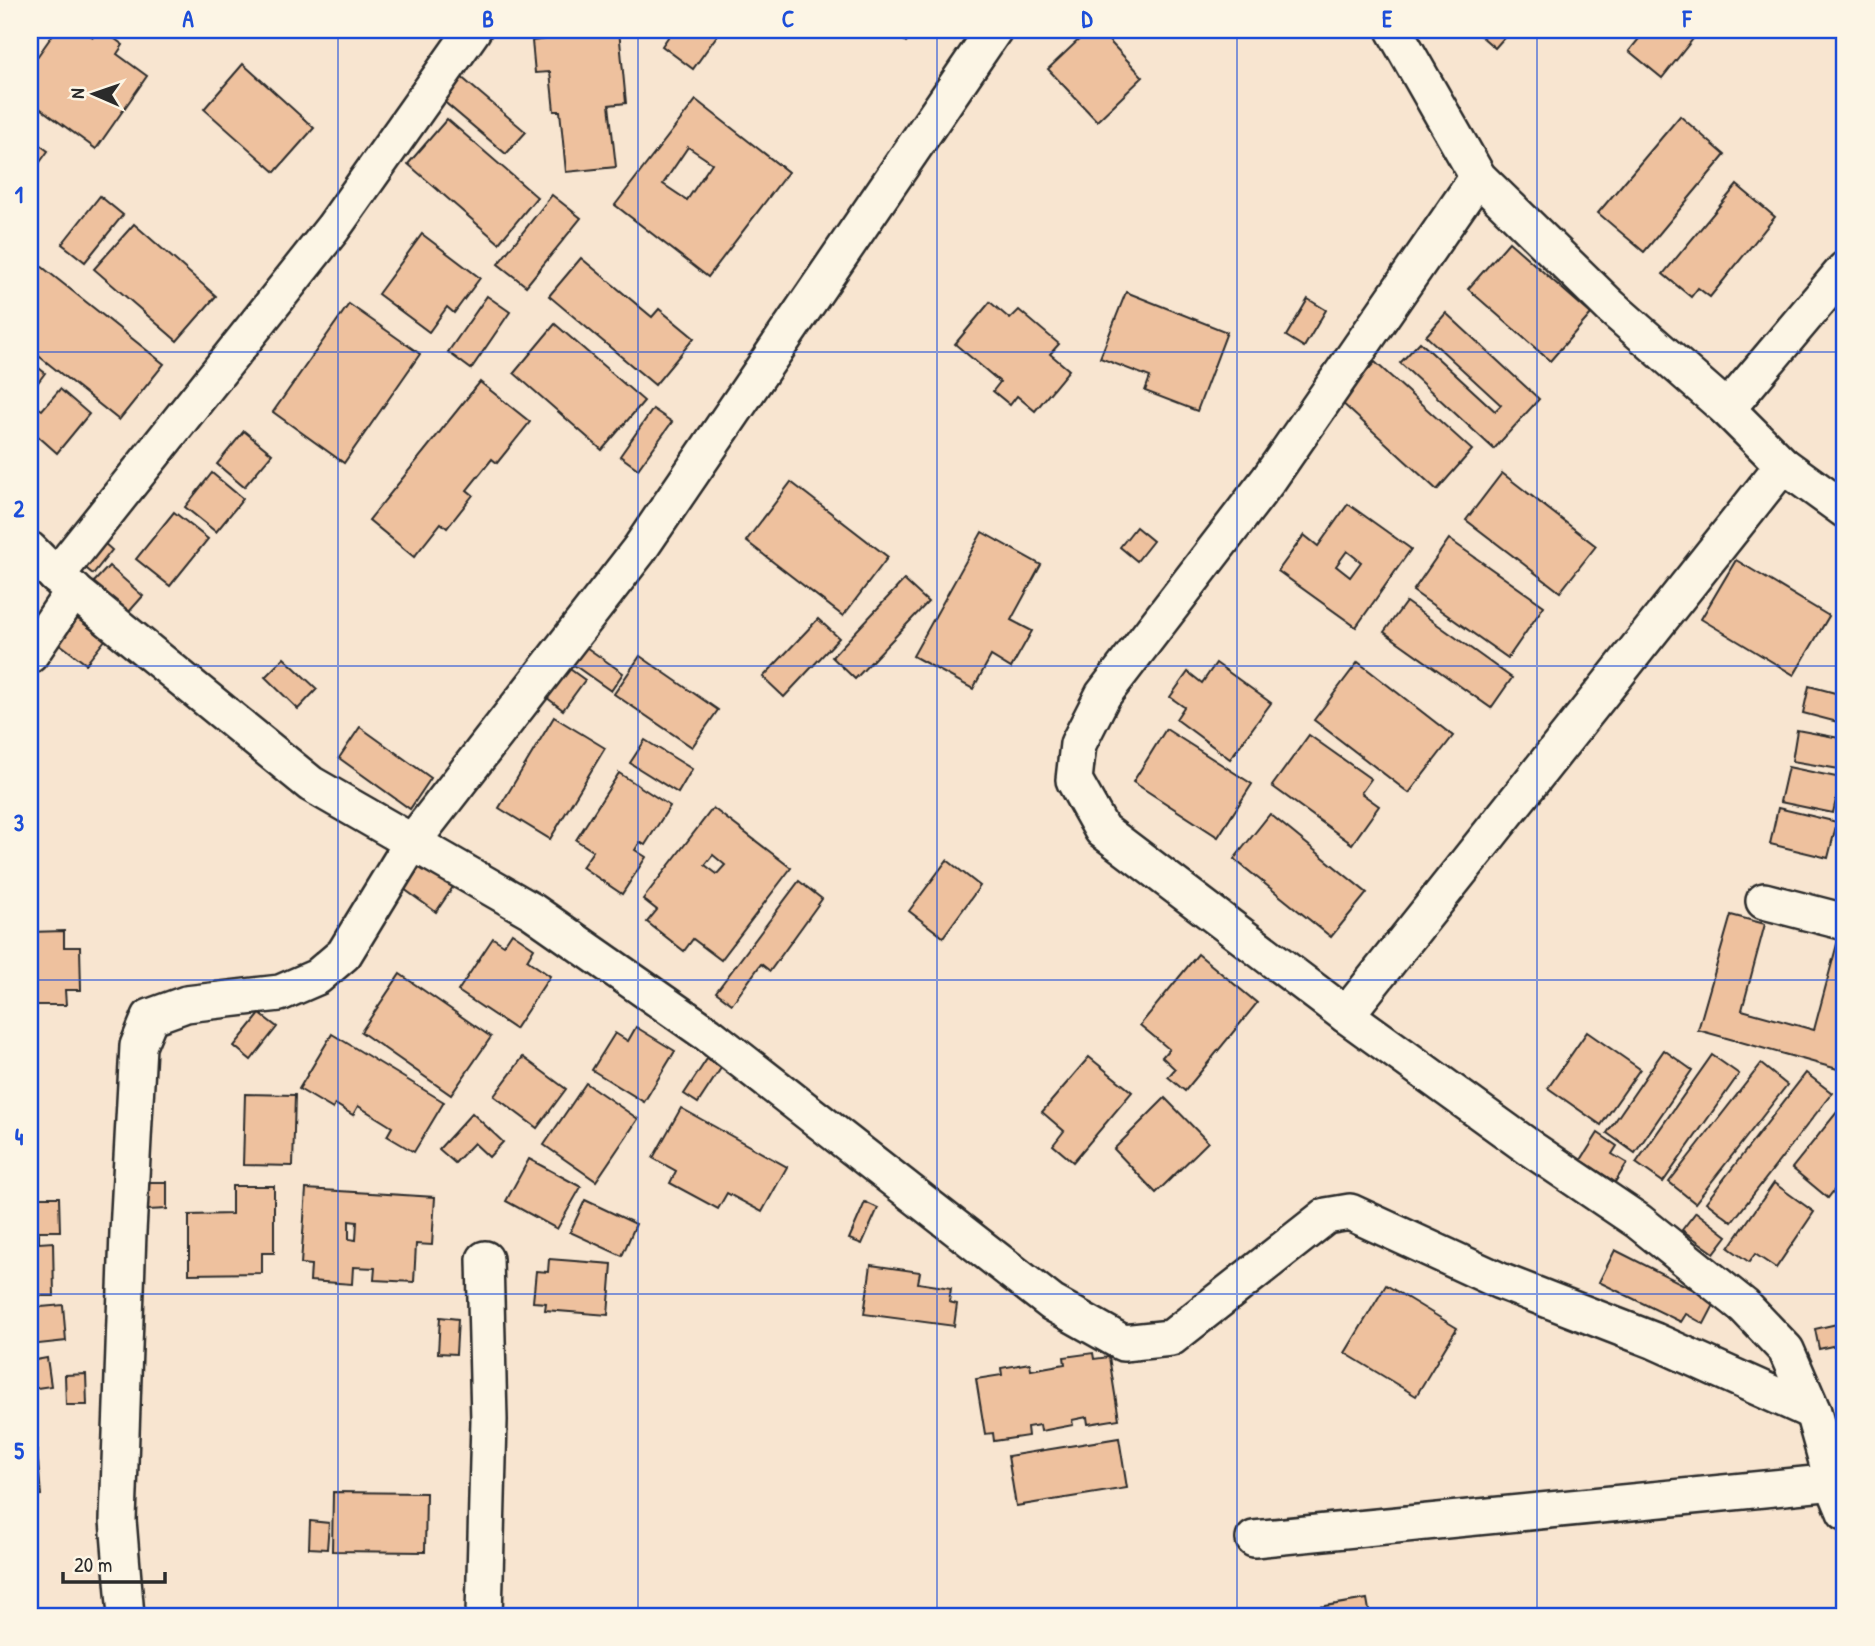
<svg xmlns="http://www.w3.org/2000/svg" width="1875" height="1646" viewBox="0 0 1875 1646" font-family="'Patrick Hand',sans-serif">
	<rect width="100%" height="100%" fill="#f8e5d0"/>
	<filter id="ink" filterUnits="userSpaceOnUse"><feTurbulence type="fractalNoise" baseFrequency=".0143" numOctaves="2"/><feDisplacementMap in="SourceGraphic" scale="14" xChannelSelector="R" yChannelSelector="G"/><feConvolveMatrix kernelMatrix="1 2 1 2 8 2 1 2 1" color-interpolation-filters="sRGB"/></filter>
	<g filter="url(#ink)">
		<g fill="#eec19e" stroke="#2b2b2b" stroke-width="2" fill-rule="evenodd">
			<path d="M56,30H82L93,37L98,30H103L123,45L117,54L147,76L96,149L30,101V67Z"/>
			<path d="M546,30H619L626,103L609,105L616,167L566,172L560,111H554L550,72L535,73L532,41L547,39Z"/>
			<path d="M673,30H721L693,69L662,46Z"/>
			<path d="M892,30H918L906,42Z"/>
			<path d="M1089,30H1099L1143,77L1097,121L1048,69Z"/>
			<path d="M1474,30H1511L1495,48Z"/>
			<path d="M1646,30H1700L1662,78L1629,51Z"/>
			<path d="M243,64L314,128L275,172L204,109Z"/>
			<path d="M460,76L526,132L506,154L441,99Z"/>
			<path d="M696,100L788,172L708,277L615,205ZM688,147L712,163L687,200L663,184Z"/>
			<path d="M1680,116L1725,155L1644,252L1598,213Z"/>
			<path d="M447,119L537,197L499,243L408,164Z"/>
			<path d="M30,138L48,151L30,176Z"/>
			<path d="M1737,185L1775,217L1710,297L1698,288L1691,297L1663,274Z"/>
			<path d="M552,195L581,218L526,286L498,264Z"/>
			<path d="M100,196L123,215L85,262L62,244Z"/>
			<path d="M134,224L216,296L177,341L94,269Z"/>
			<path d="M422,234L480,278L454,313L447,307L429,332L378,294Z"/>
			<path d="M1509,242L1591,314L1550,361L1468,289Z"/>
			<path d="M581,258L652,317L659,309L694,338L655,385L549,296Z"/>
			<path d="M41,266L164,364L119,420L30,349V281Z"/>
			<path d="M1126,292L1227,332L1197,411L1145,391L1150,377L1100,358Z"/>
			<path d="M487,296L510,312L471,369L448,352Z"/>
			<path d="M1308,299L1326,310L1304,347L1286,336Z"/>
			<path d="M990,302L1010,319L1019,310L1059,344L1050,354L1069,370L1035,411L1017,396L1010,405L993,391L1000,382L955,344Z"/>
			<path d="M349,304L420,354L344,463L273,412Z"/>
			<path d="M1446,313L1539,399L1494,449L1400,363L1420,342L1495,411L1501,405L1426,336Z"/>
			<path d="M555,324L644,401L602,450L514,373Z"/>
			<path d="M30,361L45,373L30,393Z"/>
			<path d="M1375,362L1472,450L1437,490L1340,401Z"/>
			<path d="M480,382L530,422L497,463L492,459L467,490L473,495L447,528L441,523L414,557L369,520Z"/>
			<path d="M60,389L89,414L57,453L30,429V414L36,406L42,410Z"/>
			<path d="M653,409L672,422L638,469L620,456Z"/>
			<path d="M244,431L272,454L244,487L217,464Z"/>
			<path d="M212,473L243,499L216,532L185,507Z"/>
			<path d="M1502,473L1596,546L1560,592L1466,520Z"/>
			<path d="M791,482L888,557L843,616L746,541Z"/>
			<path d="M1348,504L1411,549L1356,627L1278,571L1304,535L1318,546ZM1347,551L1361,562L1350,577L1336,566Z"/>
			<path d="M174,512L208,539L170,586L136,559Z"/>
			<path d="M1136,527L1153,541L1137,561L1120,547Z"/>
			<path d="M982,532L1041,565L1011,620L1032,631L1011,668L991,656L973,689L913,656Z"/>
			<path d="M95,535L112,550L93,574L76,560Z"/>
			<path d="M1449,539L1544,606L1508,658L1413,591Z"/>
			<path d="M1736,560L1829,616L1794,675L1701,619Z"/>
			<path d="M109,566L143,596L128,613L93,583Z"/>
			<path d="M904,580L928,602L855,679L832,657Z"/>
			<path d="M1406,602L1512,678L1491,708L1384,632Z"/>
			<path d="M74,616L105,640L86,664L56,641Z"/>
			<path d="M818,619L839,638L784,697L763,677Z"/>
			<path d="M583,645L623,673L611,691L571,663Z"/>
			<path d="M640,656L718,710L692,747L614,694Z"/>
			<path d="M284,658L317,689L298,709L265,677Z"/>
			<path d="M1358,662L1453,736L1409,793L1314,720Z"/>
			<path d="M1216,663L1271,703L1230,759L1176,719L1184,707L1170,697L1188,672L1202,683Z"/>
			<path d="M567,667L585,680L563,710L546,697Z"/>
			<path d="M1844,672L1845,724L1803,713L1809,686L1839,694Z"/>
			<path d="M554,717L605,748L550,839L499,808Z"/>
			<path d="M360,727L431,778L410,809L339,758Z"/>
			<path d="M1166,729L1252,784L1218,837L1133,782Z"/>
			<path d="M1797,730L1845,739V770L1792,761Z"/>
			<path d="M1309,735L1371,779L1361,793L1379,806L1352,844L1272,786Z"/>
			<path d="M645,740L692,769L678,793L630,763Z"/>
			<path d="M1788,767L1841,778L1833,813L1780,802Z"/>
			<path d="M619,773L670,806L645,845L640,842L635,850L646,857L622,894L582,867L593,851L576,840Z"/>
			<path d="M713,808L791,868L721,960L693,939L684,951L647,922L657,910L643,899ZM713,855L725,865L717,874L705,865Z"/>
			<path d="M1778,808L1837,822L1828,858L1770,844Z"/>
			<path d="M1270,814L1367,893L1331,937L1234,859Z"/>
			<path d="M426,859L457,881L436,912L404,889Z"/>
			<path d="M947,860L980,886L943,937L909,911Z"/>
			<path d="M799,881L822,899L770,971L761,964L732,1004L716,992Z"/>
			<path d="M1731,915L1765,924L1742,1010L1814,1030L1837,944L1845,947V1055L1841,1070L1698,1030Z"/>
			<path d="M64,931V947H80L81,990H65L66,1005H30V932Z"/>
			<path d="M512,933L534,948L527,960L550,976L515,1029L458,991L493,938L504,945Z"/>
			<path d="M1198,954L1257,1003L1185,1091L1168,1077L1175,1069L1162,1057L1169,1049L1140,1025Z"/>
			<path d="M400,974L491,1037L451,1095L361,1032Z"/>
			<path d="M260,1014L277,1027L251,1060L234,1046Z"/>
			<path d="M636,1027L675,1051L644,1102L592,1070L615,1033L628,1041Z"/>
			<path d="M1587,1032L1640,1069L1601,1125L1548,1088Z"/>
			<path d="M332,1034L444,1102L414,1152L387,1136L392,1127L358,1106L353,1115L335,1104L333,1109L299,1089Z"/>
			<path d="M1664,1050L1692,1070L1635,1153L1607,1133Z"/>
			<path d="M1712,1055L1739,1074L1663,1182L1636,1163Z"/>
			<path d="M523,1057L566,1089L537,1128L494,1096Z"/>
			<path d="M1089,1057L1132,1092L1073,1162L1053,1145L1064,1131L1042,1112Z"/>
			<path d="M707,1059L721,1068L698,1103L684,1094Z"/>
			<path d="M1761,1064L1787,1085L1695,1203L1669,1182Z"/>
			<path d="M1806,1073L1832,1093L1732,1222L1706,1202Z"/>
			<path d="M586,1083L638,1119L596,1181L544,1145Z"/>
			<path d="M245,1094L295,1095L293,1166L243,1165Z"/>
			<path d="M1165,1098L1208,1142L1156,1193L1114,1149Z"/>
			<path d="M1845,1102V1176L1828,1198L1792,1168Z"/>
			<path d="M681,1108L787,1167L762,1212L727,1193L718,1209L670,1183L676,1171L653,1158Z"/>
			<path d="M472,1113L503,1142L489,1157L474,1143L455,1163L439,1149Z"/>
			<path d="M1598,1133L1617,1146L1612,1154L1627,1163L1615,1182L1581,1160Z"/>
			<path d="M529,1159L581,1187L557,1229L506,1201Z"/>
			<path d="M147,1182H167V1209L148,1210Z"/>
			<path d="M1774,1183L1814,1212L1776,1268L1755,1254L1749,1262L1729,1248Z"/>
			<path d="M232,1186H274V1253H262V1273L189,1274V1215L232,1214Z"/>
			<path d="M306,1189L435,1197L432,1245L416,1244L414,1282L374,1280L375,1268L353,1267L352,1284L310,1281L311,1265L301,1264ZM349,1221L357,1222L356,1240L349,1239Z"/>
			<path d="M30,1197H59L60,1231H39V1243L53,1242L54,1296H30Z"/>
			<path d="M585,1200L636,1224L622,1256L570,1232Z"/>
			<path d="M865,1202L878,1208L862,1244L849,1239Z"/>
			<path d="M1696,1212L1727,1236L1714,1253L1682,1230Z"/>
			<path d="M1615,1250L1716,1301L1704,1324L1686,1314L1681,1322L1599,1282Z"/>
			<path d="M549,1259L612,1264L608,1315L545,1310L546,1303L533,1302L536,1271L548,1272Z"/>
			<path d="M871,1265L920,1272L918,1283L951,1288L949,1302L957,1304L954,1326L864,1314Z"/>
			<path d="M1386,1285L1457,1328L1416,1396L1345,1353Z"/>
			<path d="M63,1305L66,1341L30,1345V1308Z"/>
			<path d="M440,1317L458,1319L456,1354L438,1353Z"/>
			<path d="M1837,1324L1841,1344L1819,1349L1815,1329Z"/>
			<path d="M1093,1353L1094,1359L1109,1357L1119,1419L1088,1424L1087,1417L1072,1420L1073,1425L1041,1431L1040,1425L1027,1427L1028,1436L994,1441L993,1433L985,1434L976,1379L1002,1375L1001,1368L1030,1363L1031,1370L1065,1364L1064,1357Z"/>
			<path d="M47,1358L51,1386L30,1389V1361Z"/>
			<path d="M86,1374L87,1405H66L65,1375Z"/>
			<path d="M30,1427H35L41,1495L30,1496Z"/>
			<path d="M1119,1438L1127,1488L1016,1506L1008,1456Z"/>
			<path d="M333,1492L426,1493L425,1552L332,1551Z"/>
			<path d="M310,1521L329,1523L327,1549L309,1548Z"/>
			<path d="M1367,1599L1370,1616H1266Z"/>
		</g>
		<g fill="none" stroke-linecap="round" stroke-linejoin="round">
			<defs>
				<g id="minor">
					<path d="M1394,30L1478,177L1611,307L1727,409L1783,465L1845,510"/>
					<path d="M1478,177L1269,479L1103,695L1078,744L1074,780L1102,830L1346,1015L1530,1148L1638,1221L1744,1306L1786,1350L1813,1412L1833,1483L1845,1512"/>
					<path d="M1727,409L1845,269"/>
					<path d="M30,550L56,576L311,784L532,911L708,1034L1052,1303L1123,1343L1171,1338L1326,1216L1350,1212L1500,1281L1655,1341L1813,1412"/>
					<path d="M56,576L333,228L473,30"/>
					<path d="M30,655L74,590"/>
					<path d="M1764,901L1845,922"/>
					<path d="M1346,1015L1783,465"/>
					<path d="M1254,1539L1845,1481"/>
					<path d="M126,1616L118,1520L128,1232L138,1046L150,1017L186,1004L280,993L317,977L344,954L413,841L639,550L994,30"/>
					<path d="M484,1616L489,1420L485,1259"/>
				</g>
			</defs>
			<use href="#minor" stroke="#2b2b2b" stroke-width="40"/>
			<use href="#minor" stroke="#fcf5e5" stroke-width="35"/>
		</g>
	</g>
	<path fill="none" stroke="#1d4ed8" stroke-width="2" stroke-opacity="0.55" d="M338,30V1616M638,30V1616M937,30V1616M1237,30V1616M1537,30V1616M30,352H1845M30,666H1845M30,980H1845M30,1294H1845"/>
	<rect width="1875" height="1646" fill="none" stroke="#fcf5e5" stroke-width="77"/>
	<g transform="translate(94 94) rotate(272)" stroke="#fcf5e5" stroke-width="5" paint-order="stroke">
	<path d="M0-5L12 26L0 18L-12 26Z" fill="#2b2b2b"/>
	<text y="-10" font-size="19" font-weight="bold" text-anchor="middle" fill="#2b2b2b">N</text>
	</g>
	<path d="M63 1572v10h102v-10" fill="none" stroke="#2b2b2b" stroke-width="3.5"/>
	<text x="74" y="1572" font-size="21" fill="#2b2b2b" stroke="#fcf5e5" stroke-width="5" paint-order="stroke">20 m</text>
	<rect x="38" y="38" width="1798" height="1570" fill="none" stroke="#1d4ed8" stroke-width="2.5"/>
	<g font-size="23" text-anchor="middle" font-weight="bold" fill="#1d4ed8">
		<text x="188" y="27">A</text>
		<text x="488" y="27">B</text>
		<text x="788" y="27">C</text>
		<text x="1087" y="27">D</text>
		<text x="1387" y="27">E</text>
		<text x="1687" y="27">F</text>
		<text x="19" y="203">1</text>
		<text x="19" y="517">2</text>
		<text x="19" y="831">3</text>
		<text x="19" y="1145">4</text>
		<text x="19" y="1459">5</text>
	</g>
</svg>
